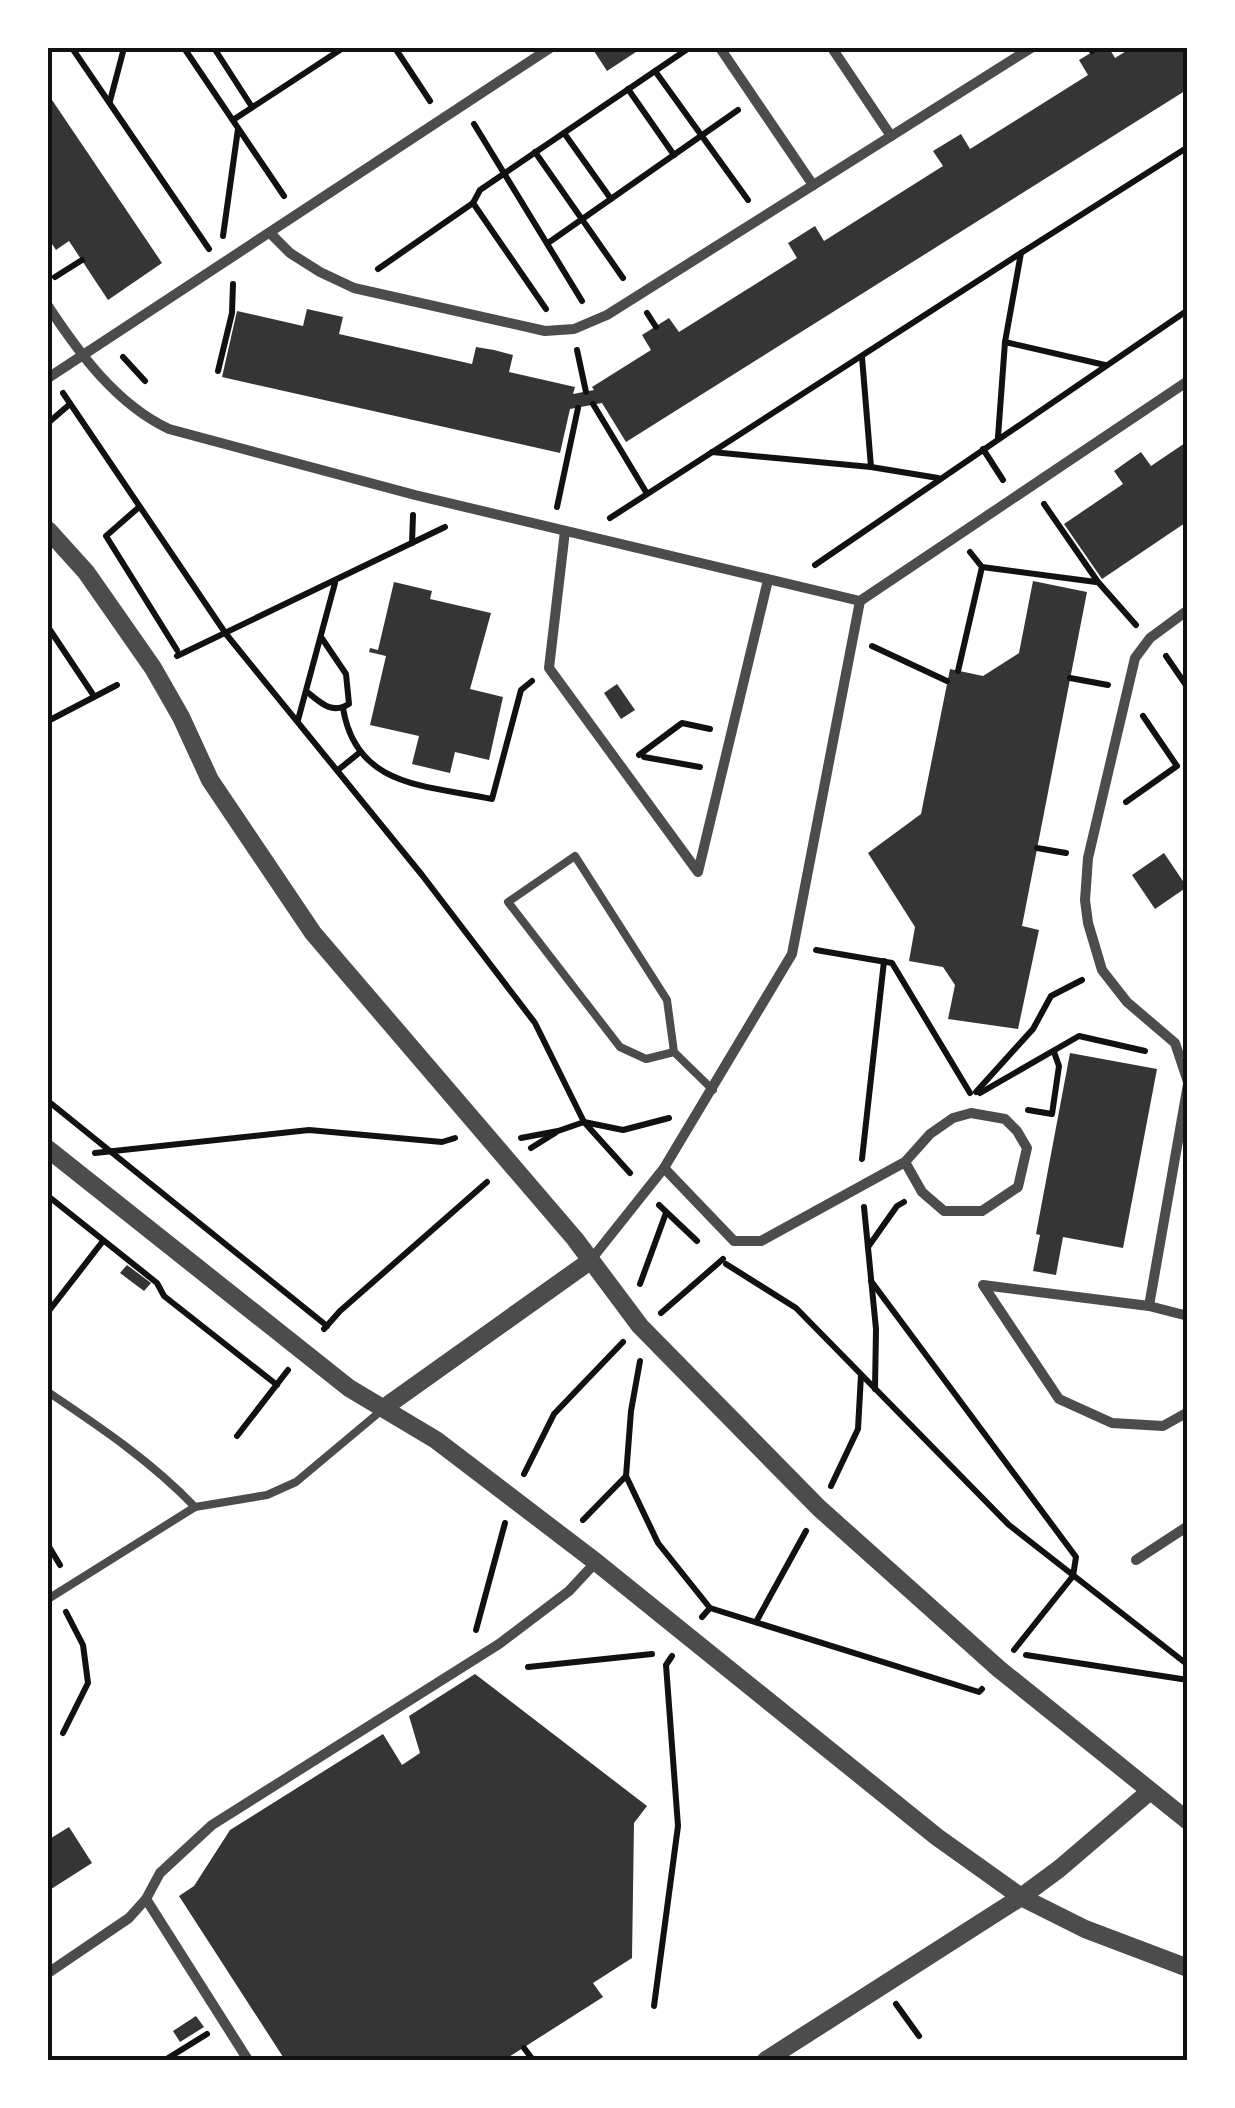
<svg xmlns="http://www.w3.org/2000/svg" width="1235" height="2108" viewBox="0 0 1235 2108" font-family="Ubuntu,sans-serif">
	<rect width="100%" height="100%" fill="#fff"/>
	<g fill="#353535">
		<path d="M592,48H642L607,71Z"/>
		<path d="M1099,48H1109L1115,58L1131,48H1188V89L626,442L602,403L570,409L560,453L222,377L237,311L303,326L307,309L343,317L339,334L472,364L476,347L494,350L513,355L509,372L575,387L573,394L594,390L592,387L651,350L642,335L669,318L679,332L797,258L788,243L815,226L824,241L943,166L933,151L961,134L970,149L1088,75L1079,60Z"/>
		<path d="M48,94L162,263L108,300L69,241L56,250L48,238V216L51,214L48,210Z"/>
		<path d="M1188,441V521L1102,579L1064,524L1123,484L1114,471L1128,461L1141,452L1151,466Z"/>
		<path d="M1033,581L1087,592L1022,926L1039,930L1018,1029L948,1019L955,985L943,967L909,961L915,927L868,853L921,814L950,669L983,676L1019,653Z"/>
		<path d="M394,582L432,591L430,599L491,613L470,689L503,697L489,760L455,752L450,773L412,764L419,736L370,725L386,656L369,652L370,648L378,650Z"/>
		<path d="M617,684L635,710L621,719L604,693Z"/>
		<path d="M1164,853L1187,887L1155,909L1132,875Z"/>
		<path d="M1070,1053L1157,1069L1123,1248L1063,1237L1056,1275L1033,1271L1040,1235L1036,1234Z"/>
		<path d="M127,1265L151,1283L144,1291L120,1273Z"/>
		<path d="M475,1674L647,1806L634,1823L632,1958L593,1983L603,1997L504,2060H285L179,1896L194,1886L230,1830L383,1734L402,1765L420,1753L409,1716Z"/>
		<path d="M69,1827L92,1863L48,1891V1840Z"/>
		<path d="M196,2016L204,2027L180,2042L173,2031Z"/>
	</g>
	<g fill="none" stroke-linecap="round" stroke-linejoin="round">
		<g stroke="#111" stroke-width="6">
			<path d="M72,48L209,249"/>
			<path d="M184,48L284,196"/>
			<path d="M214,48L252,107"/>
			<path d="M395,48L430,101"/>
			<path d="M1090,48L1092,51"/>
			<path d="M655,71L748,200"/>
			<path d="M628,89L674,155"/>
			<path d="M110,101L124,48"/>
			<path d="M233,120L343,48"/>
			<path d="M474,124L582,301"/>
			<path d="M564,133L611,199"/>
			<path d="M535,152L623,278"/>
			<path d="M473,203L546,309"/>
			<path d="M223,236L238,129"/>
			<path d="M548,243L738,110"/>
			<path d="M378,269L473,203L480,190L689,48"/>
			<path d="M55,277L82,260"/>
			<path d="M647,313L656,327"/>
			<path d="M1005,342L1105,365"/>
			<path d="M577,350L586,392"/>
			<path d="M123,357L145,381"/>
			<path d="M862,357L871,467"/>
			<path d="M218,371L232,313L233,284"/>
			<path d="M63,393L226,634L422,875L535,1023L584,1122L630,1173"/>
			<path d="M593,404L646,492"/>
			<path d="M48,423L70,404"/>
			<path d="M998,437L1005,342L1021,253L1188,147"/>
			<path d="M983,449L1003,480"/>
			<path d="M712,452L871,467L938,478"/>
			<path d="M1044,504L1098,582L1136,625"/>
			<path d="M557,507L578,408"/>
			<path d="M138,508L106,536L177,650"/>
			<path d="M610,518L1021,253"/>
			<path d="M412,543L413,515"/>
			<path d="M815,565L1188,310"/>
			<path d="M982,567L1096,582"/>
			<path d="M48,627L94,696"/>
			<path d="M872,646L947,681"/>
			<path d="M177,656L445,527"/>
			<path d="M1166,656L1188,688"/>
			<path d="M958,671L982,567L970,552"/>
			<path d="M1070,678L1108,685"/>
			<path d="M306,691C320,702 331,715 349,704L346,674L321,637"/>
			<path d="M343,708C356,788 426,785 492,799L521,690L532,681"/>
			<path d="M298,720L335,583"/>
			<path d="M48,721L117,685"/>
			<path d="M639,755L682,723L710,729"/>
			<path d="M644,757L700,767"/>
			<path d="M338,770L359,753"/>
			<path d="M1126,802L1177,766L1143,716"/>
			<path d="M1037,848L1066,853"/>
			<path d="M816,950L892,963L970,1093"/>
			<path d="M976,1092L1033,1029L1051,996L1082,980"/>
			<path d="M980,1093L1079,1036L1145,1051"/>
			<path d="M48,1101L327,1326"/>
			<path d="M1028,1110L1052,1114L1059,1066L1054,1052"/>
			<path d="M521,1138L558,1131L584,1122L623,1130L669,1118"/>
			<path d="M531,1148L555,1133"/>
			<path d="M95,1153L309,1130L442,1142L455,1138"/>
			<path d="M862,1159L884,961"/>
			<path d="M48,1196L157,1283L164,1296L277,1385"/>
			<path d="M659,1205L697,1241"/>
			<path d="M864,1207L876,1329L875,1389"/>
			<path d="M868,1247L897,1206L904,1202"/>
			<path d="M726,1264L796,1308L1009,1525L1188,1665"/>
			<path d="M871,1281L1076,1557L1073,1576L1014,1650"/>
			<path d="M640,1284L666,1213"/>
			<path d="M48,1312L103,1241"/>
			<path d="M661,1313L723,1259"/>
			<path d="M324,1329L340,1311L487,1182"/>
			<path d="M237,1436L288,1370"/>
			<path d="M524,1474L554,1414L623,1342"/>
			<path d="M626,1476L658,1543L710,1608"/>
			<path d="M831,1486L858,1429L861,1375"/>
			<path d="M583,1520L626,1476L631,1411L640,1361"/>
			<path d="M48,1545L60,1565"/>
			<path d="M702,1617L710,1608L979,1692L982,1689"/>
			<path d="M756,1622L806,1531"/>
			<path d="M476,1630L505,1523"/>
			<path d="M1026,1655L1188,1680"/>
			<path d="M528,1667L652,1654"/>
			<path d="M63,1733L88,1683L83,1645L66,1612"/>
			<path d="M896,2004L919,2036"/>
			<path d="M654,2006L678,1826L666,1665L672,1656"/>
			<path d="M524,2048L533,2060"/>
			<path d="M165,2060L207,2034"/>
		</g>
		<g stroke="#4c4c4c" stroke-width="8">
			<path d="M674,1052L646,1059L620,1047L508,902L575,856L667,1000L674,1052L713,1090"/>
			<path d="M48,1392C100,1427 151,1461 195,1507"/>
			<path d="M48,1599L195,1507L267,1495L296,1482L382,1410"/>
		</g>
		<g stroke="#4c4c4c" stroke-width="10">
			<path d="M720,48L813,185"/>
			<path d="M832,48L891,136"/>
			<path d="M270,233L290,253L320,272L354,288L545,331L574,329L607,315L1031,48"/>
			<path d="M48,306C79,353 116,404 169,429L415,495L860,601L1188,381"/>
			<path d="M48,378L550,48"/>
			<path d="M565,531L549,668L698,872L768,580"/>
			<path d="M1188,610L1150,638L1135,658L1088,858L1085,900L1088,923L1102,970L1127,1002L1175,1043L1188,1082"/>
			<path d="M664,1168L734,1241H761L905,1162L930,1134L953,1118L971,1113L1005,1119L1017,1131L1027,1148L1018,1187L982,1211H944L922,1192L905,1162"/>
			<path d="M590,1261L664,1168L792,954L860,601"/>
			<path d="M1149,1306L1188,1084"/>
			<path d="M1188,1316L1149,1306L983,1285L1059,1399L1112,1423L1163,1426L1188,1412"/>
			<path d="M1136,1560L1188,1526"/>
			<path d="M146,1899L248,2060"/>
			<path d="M48,1973L129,1918L146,1899L160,1873L212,1825L499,1644L569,1591L596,1562"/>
		</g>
		<g stroke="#4c4c4c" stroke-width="18">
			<path d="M48,530L86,572L153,668L181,717L210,780L313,933L575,1239L640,1326L819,1508L999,1669L1188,1821"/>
			<path d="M48,1149L349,1388L436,1440L596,1562L937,1837L1021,1897L1085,1929L1188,1968"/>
			<path d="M385,1407L590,1261"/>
			<path d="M766,2060L1021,1897L1059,1869L1149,1792"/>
		</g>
	</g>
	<rect width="1235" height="2108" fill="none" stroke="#ffffff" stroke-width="100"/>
	<rect x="50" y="50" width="1135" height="2008" fill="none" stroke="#111" stroke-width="4"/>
</svg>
